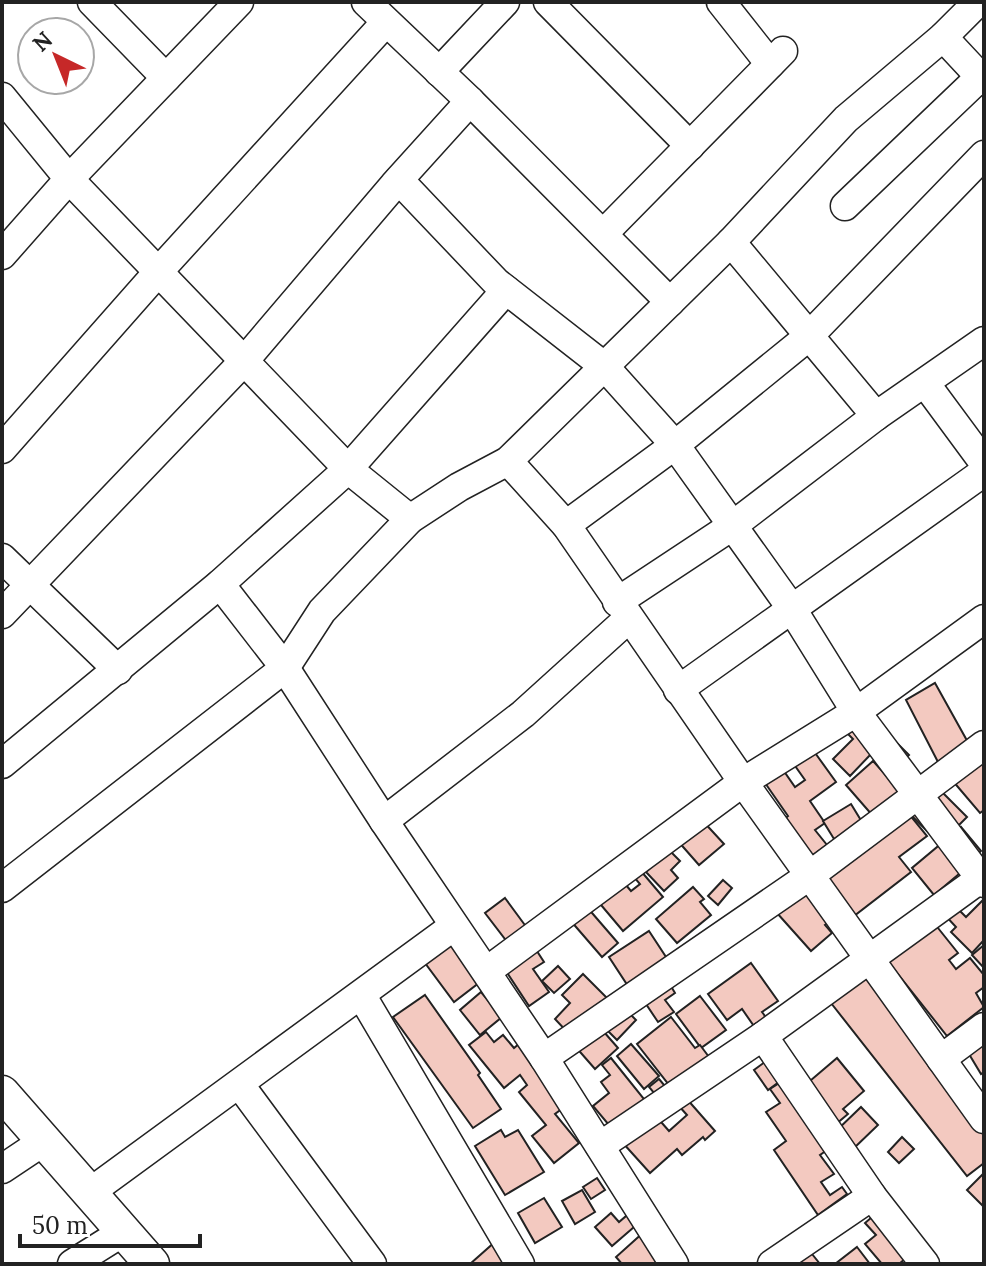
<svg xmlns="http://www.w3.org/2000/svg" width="986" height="1266" viewBox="0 0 986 1266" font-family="Lora,serif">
	<rect width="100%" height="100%" fill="#fff"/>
	<g fill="#f3c9c0" stroke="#222" stroke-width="2">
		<path d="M935,683L970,746L939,764L906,700Z"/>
		<path d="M854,717L883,729L909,755L891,772L872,753L850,776L833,759L853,739L843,729Z"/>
		<path d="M813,750L836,782L810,801L825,823L815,830L827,845L809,858L782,821L788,816L763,780L781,767L795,787L805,780L793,763Z"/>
		<path d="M984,753V810L980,813L952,780Z"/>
		<path d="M873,761L900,791L873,816L846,785Z"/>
		<path d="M936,786L967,817L940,844L909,813Z"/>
		<path d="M851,804L862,822L834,839L823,821Z"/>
		<path d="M905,809L927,836L899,857L911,872L854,916L822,874Z"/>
		<path d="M701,819L724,844L699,865L677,840Z"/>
		<path d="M961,827L981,851L970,861L972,863L934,895L912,868Z"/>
		<path d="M669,850L680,861L671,870L678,878L664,891L646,872Z"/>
		<path d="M635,864L663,897L623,931L596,899L620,878L631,891L640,884L628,870Z"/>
		<path d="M723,880L732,888L718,905L708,896Z"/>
		<path d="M810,885L837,916L825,925L832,933L811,951L777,913Z"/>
		<path d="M693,887L704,899L700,902L711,915L677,943L656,919Z"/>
		<path d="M505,898L530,932L511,947L485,913Z"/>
		<path d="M984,899V940L972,953L951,932L956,927L944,914L954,905L966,917Z"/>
		<path d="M586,906L618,943L602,957L570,920Z"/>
		<path d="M930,918L958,953L949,960L956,969L970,958L984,975V987L976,993L984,1007L947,1036L886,959Z"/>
		<path d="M649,931L668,960L628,986L609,957Z"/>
		<path d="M455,941L484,979L454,1002L425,963Z"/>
		<path d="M533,945L544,962L533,969L549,992L529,1006L502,965Z"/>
		<path d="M984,945V968L972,955Z"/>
		<path d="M751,963L778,1001L762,1012L768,1020L756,1029L742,1009L727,1020L708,994Z"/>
		<path d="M558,966L570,979L554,993L542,981Z"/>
		<path d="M583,974L607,998L570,1035L555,1019L570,1003L562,995Z"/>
		<path d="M866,976L984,1134V1163L967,1176L831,1003Z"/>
		<path d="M666,978L675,993L665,1000L674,1012L658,1022L640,995Z"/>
		<path d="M481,992L502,1017L480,1035L460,1010Z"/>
		<path d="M425,995L480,1073L478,1075L501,1109L473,1128L393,1017Z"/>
		<path d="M700,996L726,1030L701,1048L676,1014Z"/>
		<path d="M623,1007L636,1020L617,1040L603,1026Z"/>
		<path d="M671,1017L695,1048L700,1045L712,1061L673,1090L637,1044Z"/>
		<path d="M597,1024L618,1048L595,1069L574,1045Z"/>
		<path d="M984,1031V1072L981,1074L963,1044Z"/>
		<path d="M486,1032L494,1042L503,1035L514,1048L520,1043L563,1108L555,1114L579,1143L554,1163L532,1136L546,1125L519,1092L527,1085L520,1075L504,1088L469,1045Z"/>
		<path d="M631,1044L659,1076L644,1089L617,1056Z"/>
		<path d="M773,1056L787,1076L768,1090L754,1070Z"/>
		<path d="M611,1058L648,1104L614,1131L593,1106L609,1093L601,1082L610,1075L602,1065Z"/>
		<path d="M837,1058L864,1091L843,1109L848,1114L836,1124L804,1086Z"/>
		<path d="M659,1079L670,1092L660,1100L649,1087Z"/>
		<path d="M784,1080L830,1148L820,1155L834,1174L821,1182L830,1195L842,1187L847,1194L818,1215L774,1150L786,1141L766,1112L780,1103L770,1089Z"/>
		<path d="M686,1098L715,1131L705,1140L703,1137L682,1155L677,1149L650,1173L622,1142L654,1114L669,1131L687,1115L678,1105Z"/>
		<path d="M861,1107L878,1125L852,1150L835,1132Z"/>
		<path d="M501,1130L505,1137L518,1130L544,1172L505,1195L475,1146Z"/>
		<path d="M902,1137L914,1149L899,1163L888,1152Z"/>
		<path d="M984,1173V1207L967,1190Z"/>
		<path d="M597,1178L605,1190L591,1199L583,1187Z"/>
		<path d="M582,1190L595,1212L575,1224L562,1201Z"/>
		<path d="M544,1198L562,1227L535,1243L518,1213Z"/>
		<path d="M632,1211L641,1221L612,1246L595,1227L611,1213L619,1222Z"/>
		<path d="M879,1211L913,1252L899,1264H882L865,1244L876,1235L865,1223Z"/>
		<path d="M645,1231L658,1264H622L616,1257Z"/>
		<path d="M496,1241L516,1264H470Z"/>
		<path d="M857,1247L870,1264H835Z"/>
		<path d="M808,1249L820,1264H788Z"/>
	</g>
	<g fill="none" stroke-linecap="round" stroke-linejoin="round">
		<defs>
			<g id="minor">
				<path d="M92,2L166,78"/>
				<path d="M366,2L470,101L670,302"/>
				<path d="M548,2L690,146"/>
				<path d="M721,2L770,64"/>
				<path d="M943,37L984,81"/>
				<path d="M439,72L505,2"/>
				<path d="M2,97L69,179L348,469L410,519"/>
				<path d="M399,180L496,282L605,367L675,445L792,609L856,712L984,883"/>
				<path d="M845,206L980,77"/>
				<path d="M603,234L783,51"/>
				<path d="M731,242L876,416"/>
				<path d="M2,255L69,179L239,2"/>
				<path d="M925,383L984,463"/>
				<path d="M2,449L159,271L386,22"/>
				<path d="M508,461L566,525L743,782L984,1119"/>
				<path d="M566,525L675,445L808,337L984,155"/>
				<path d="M2,558L118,670"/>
				<path d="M220,584L285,668L384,821L544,1058L674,1264"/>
				<path d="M617,602L732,526L876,416L984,341"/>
				<path d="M2,614L245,360L394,185L470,101"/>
				<path d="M678,690L984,472"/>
				<path d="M2,764L220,584L348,469L506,290"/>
				<path d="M384,821L523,714L629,618"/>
				<path d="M2,888L285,668L322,611L410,519L459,487L508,461L731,242L846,119L943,37L978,2"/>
				<path d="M487,971L743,782L856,712L984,619"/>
				<path d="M362,996L520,1264"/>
				<path d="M763,1036L872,1196L925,1264"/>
				<path d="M544,1058L809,876L984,745"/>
				<path d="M941,1059L984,1027"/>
				<path d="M240,1085L372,1264"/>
				<path d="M600,1146L763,1036L984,876"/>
				<path d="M2,1169L44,1141"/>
				<path d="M89,1193L454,926"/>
				<path d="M72,1264L123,1232"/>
				<path d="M772,1264L872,1196"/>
			</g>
			<path id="major" d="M2,1093L152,1264"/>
		</defs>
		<use href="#minor" stroke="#222" stroke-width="31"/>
		<use href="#major" stroke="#222" stroke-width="37"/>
		<use href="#minor" stroke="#fff" stroke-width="28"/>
		<use href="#major" stroke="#fff" stroke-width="34"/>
	</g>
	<rect width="986" height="1266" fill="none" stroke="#222222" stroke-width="8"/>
	<g transform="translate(56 56) rotate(317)"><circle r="38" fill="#ffffff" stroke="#a7a7a7" stroke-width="2"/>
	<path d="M0-6L14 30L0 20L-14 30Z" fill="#c62828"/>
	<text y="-12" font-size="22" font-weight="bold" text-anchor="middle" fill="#222222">N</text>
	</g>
	<path d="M20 1234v12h180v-12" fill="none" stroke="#222222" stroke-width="4"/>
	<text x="32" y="1234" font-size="24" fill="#222222" stroke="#ffffff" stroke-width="6" paint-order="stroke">50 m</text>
</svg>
